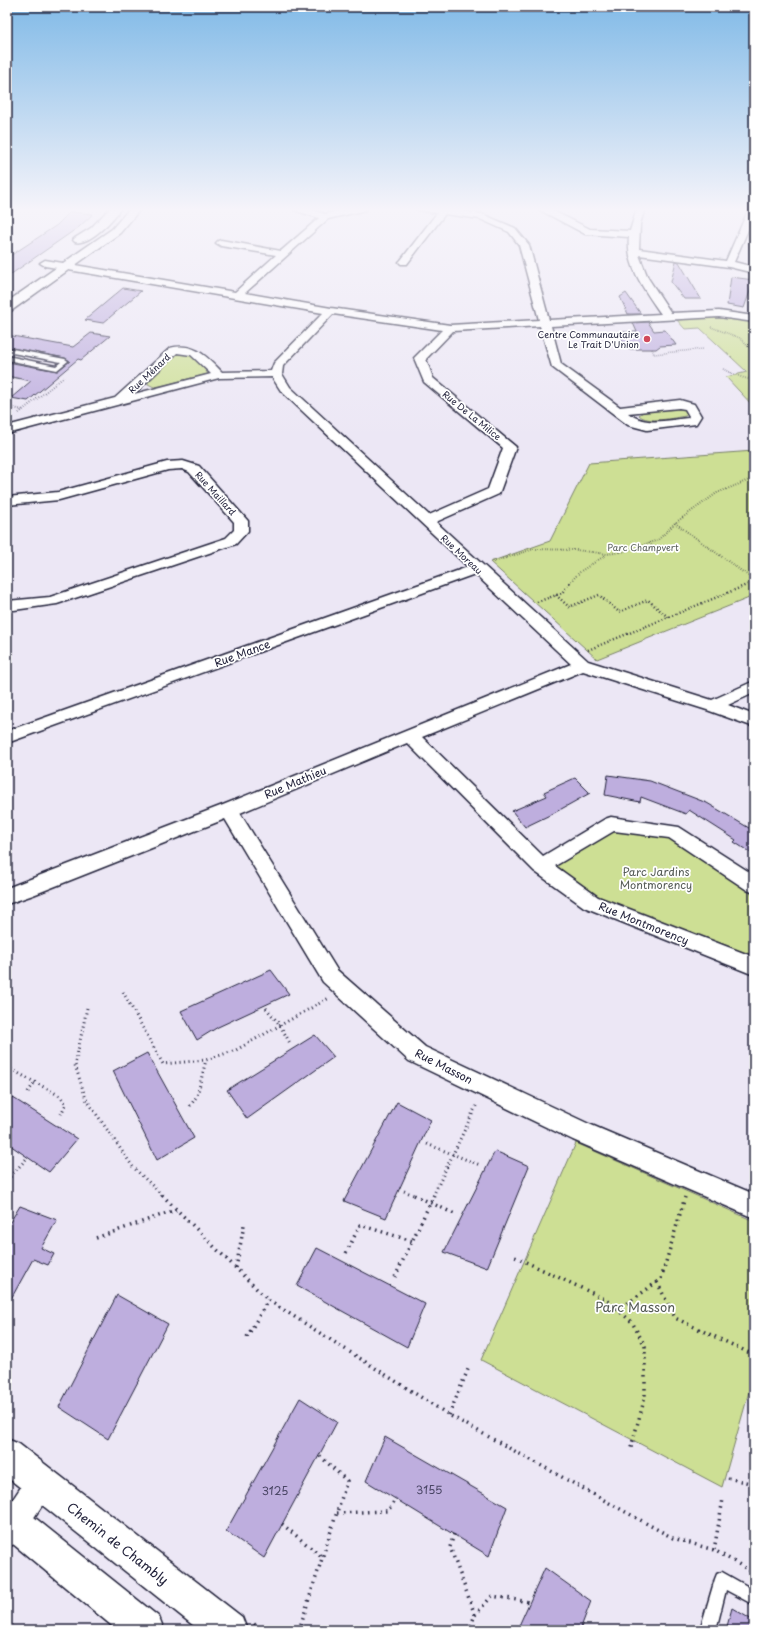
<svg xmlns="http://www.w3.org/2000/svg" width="761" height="1637" viewBox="0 0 761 1637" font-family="'Playpen Sans',sans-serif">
	<rect width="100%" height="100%" fill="#ece7f5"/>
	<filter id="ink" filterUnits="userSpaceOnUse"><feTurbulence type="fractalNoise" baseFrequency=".025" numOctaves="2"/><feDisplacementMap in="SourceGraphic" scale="8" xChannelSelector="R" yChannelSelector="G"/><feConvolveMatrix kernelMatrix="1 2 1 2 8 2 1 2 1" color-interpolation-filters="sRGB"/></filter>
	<g filter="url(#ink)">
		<g fill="#cddf94" stroke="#788068">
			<path d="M720,315L753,320L754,407L726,377L747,372L700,328L685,329L676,319Z"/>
			<path d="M183,353L194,354L208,374L160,386L154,387L148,384V381L175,355Z"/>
			<path d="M676,408L687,410L689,414L685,416C674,418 647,424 639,415L643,412Z"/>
			<path d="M754,451V596L597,659L490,562L550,541L589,463Z"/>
			<path d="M611,824L673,832L754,885V966L591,902L541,866Z"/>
			<path d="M576,1143L754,1221V1374L722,1487L481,1360Z"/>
		</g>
		<g fill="#beaede" stroke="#22223b">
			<path d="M70,212L93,214L79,227L7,277V258L57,225Z"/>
			<path d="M676,261L679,262L701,299H684L671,282Z"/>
			<path d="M731,277L754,280L744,308L727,305Z"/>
			<path d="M123,288L141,291L103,323L85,320Z"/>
			<path d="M626,293L641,314H628L620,297Z"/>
			<path d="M648,322L654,331L665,330L676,345L660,346L656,349H627L618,332H637L633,323Z"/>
			<path d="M91,333L110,336L81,360L78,359L28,401L11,398L31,381L7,376V362L57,371L70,361L65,358L7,347V335L73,347Z"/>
			<path d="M608,775L650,781L707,803L754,831V855L734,842L736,840L689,810L686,814L641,797L640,802L605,795Z"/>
			<path d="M575,778L590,793L554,813L525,827L512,811L547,796L544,792Z"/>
			<path d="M271,970L289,994L218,1027L197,1040L181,1011Z"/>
			<path d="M315,1035L334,1057L247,1119L227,1090Z"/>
			<path d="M147,1053L194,1138L157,1160L113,1071Z"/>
			<path d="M7,1094L77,1139L49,1172L7,1143Z"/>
			<path d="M397,1102L431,1120L386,1218L344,1201Z"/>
			<path d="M495,1151L529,1166L487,1268L444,1252Z"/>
			<path d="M20,1206L57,1220L41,1248L54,1254L48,1265L33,1259L7,1306V1227Z"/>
			<path d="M317,1248L425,1304L407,1347L297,1286Z"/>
			<path d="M117,1295L168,1324L108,1439L59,1407Z"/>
			<path d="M300,1398L337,1422L264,1558L226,1531Z"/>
			<path d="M385,1437L507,1507L489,1556L366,1481Z"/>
			<path d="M545,1568L591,1601L580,1630H517Z"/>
			<path d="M732,1608L754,1621V1630H726Z"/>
		</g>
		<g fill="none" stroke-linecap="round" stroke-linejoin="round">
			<defs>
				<g id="service">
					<path d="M7,348L65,359L68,361L57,370L7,360V356L56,366L61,362L7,352Z"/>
					<path d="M722,1572L754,1590V1605L726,1590L716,1630H700L715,1579L717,1574Z"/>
				</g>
				<g id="minor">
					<path d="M293,208H306L325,214L352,208H367L366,210L328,219L245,293L331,308L450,325L539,320L519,245L509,232L480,219L445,214L407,264H401L399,262L401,260L437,213L418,210L417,208H443L482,214L515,228L529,245L549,320L661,314C645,291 626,266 629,237L585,234L536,208H547L590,229L630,231L637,208H645L640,224L639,249L726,261L749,208H754V216L734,262L754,267V273L729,267L639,255L648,278L671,313L719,311L754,316V322L719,317L551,326L561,364L620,407L680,400L694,404L701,416L696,424L647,430L628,425L552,367L540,326L453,331L426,359L433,378L516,447L499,494L436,522L588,661L712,700L754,681V693L728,705L754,715V727L707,710L583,671L422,737L543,856L605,819L611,817L679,827L754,875V893L747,890L669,838L614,831L555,866L598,897L754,957V975L584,907L534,871L407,743L240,813L337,970L425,1047L589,1124L754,1194V1218L573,1140L409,1061L323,982L225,819L33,895L7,904V888L223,805L571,664L475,574L7,743V731L468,567L281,391L272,377L219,378L7,434V426L115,398L170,348C194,342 206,356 222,372L271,371L274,363L323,313L45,266L40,263L45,260L235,292L276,255L221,246L216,243L218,241L221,240L281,251L319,218L294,210ZM333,314L442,330L414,358L424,382L503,448L488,489L429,515L290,387L282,374L283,366ZM177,353L191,355L211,374L134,394ZM679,408L685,409L689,416L688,418C667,420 646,427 628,413Z"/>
					<path d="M183,461L199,466L248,521V531L236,544L57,604L7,611V601L50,597L226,538L234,530V522L189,472L182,469L168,470L59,500L7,505V497L58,492L167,462Z"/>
					<path d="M41,1468L51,1472L55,1482L51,1492L17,1543L7,1547V1508L31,1472Z"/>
				</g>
				<g id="tertiary">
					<path d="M110,208H121C114,219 89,246 75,242L73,240L75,238L91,228Z"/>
					<path d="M130,208H141L120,233L11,311L7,312V302L112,229Z"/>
				</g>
				<g id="secondary">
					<path d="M7,1439L19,1444L242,1617L247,1630H199L7,1477Z"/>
					<path d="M7,1500L19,1505L159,1617L164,1630H117L7,1539Z"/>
				</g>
			</defs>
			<use href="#service" stroke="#22223b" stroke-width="3"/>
			<use href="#minor" stroke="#22223b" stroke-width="3"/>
			<use href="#tertiary" stroke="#22223b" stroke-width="3"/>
			<use href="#secondary" stroke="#22223b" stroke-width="3"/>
			<g stroke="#22223b" stroke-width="1.5" stroke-dasharray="0.5 1.5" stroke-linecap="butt">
				<path d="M711,327L740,338L754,353"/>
				<path d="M652,349L654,354L704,349"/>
				<path d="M723,369L731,373"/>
			</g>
			<g stroke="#22223b" stroke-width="2" stroke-dasharray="0.5 2" stroke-linecap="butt">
				<path d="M729,372L744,378L754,380"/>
				<path d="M7,407L23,410"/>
				<path d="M19,413L64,377"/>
				<path d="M675,523L754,580"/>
				<path d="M649,543L657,550"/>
				<path d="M493,562L534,549L576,550L607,554L622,552L658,540L675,523L717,493L754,478"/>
				<path d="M569,583L581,571L606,555"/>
				<path d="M752,583L754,582"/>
			</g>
			<g stroke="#22223b" stroke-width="2.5" stroke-dasharray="1 2.5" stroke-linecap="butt">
				<path d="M556,595L569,607L599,595L619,612L648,600L669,618"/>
				<path d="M537,602L562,593L570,582"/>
				<path d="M588,650L754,582"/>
			</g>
			<g stroke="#22223b" stroke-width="3" stroke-dasharray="1 3.5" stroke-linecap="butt">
				<path d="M123,992L163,1064L206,1060L236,1050L329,998"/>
				<path d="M87,1008L75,1065L86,1099L133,1167L163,1196"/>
				<path d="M266,1008L280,1025L291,1045"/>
				<path d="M7,1067L60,1096L66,1104L61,1114"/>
				<path d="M28,1092L35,1082"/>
				<path d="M190,1106L197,1096L206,1060"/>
				<path d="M427,1144L480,1165"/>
				<path d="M7,1180L28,1157"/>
				<path d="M404,1191L416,1196"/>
				<path d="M433,1196L477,1104"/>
			</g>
			<g stroke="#22223b" stroke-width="3.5" stroke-dasharray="1.5 4.5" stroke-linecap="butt">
				<path d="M162,1195L268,1300L449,1415L673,1538L714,1550L754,1573"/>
				<path d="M414,1195L457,1215"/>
				<path d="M96,1238L176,1210"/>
				<path d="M346,1253L360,1225L412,1241"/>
				<path d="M515,1257L605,1299L632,1322L645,1346V1397L630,1451"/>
				<path d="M236,1268L244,1225"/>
				<path d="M395,1277L434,1195"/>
				<path d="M657,1282L675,1318L754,1355"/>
				<path d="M616,1308L628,1303L661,1279L685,1197"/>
				<path d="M247,1337L268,1300"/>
				<path d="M449,1415L469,1367"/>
				<path d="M728,1478L754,1484"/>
				<path d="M337,1513L388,1511L396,1498"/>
				<path d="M282,1524L322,1557"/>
				<path d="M454,1534L450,1547L475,1615L469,1630"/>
				<path d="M714,1550L723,1499"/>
				<path d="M475,1615L492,1596L530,1602"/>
				<path d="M254,1624L262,1630"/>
				<path d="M299,1630L347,1481L319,1455"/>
			</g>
			<use href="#service" fill="#fff" fill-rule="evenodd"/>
			<use href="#minor" fill="#fff" fill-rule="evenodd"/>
			<use href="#tertiary" fill="#fff" fill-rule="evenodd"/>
			<use href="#secondary" fill="#fff" fill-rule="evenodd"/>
		</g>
	</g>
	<linearGradient id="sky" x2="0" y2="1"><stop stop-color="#81bae7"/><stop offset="0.48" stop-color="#f6f4fa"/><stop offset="1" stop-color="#f6f4fa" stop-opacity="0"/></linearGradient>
	<rect width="761" height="437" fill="url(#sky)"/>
	<circle fill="#d1495b" stroke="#fff" stroke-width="1.5" cx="647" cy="339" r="4"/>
	<g text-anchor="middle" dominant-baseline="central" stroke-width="3.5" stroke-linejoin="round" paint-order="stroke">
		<g font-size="9" fill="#22223b" stroke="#fff" text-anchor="end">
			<text x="639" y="334">Centre Communautaire<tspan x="639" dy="10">Le Trait D'Union</tspan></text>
		</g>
		<g font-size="9" fill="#22223b" stroke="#fff">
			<text transform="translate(149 373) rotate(-43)">Rue Ménard</text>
			<text transform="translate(472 415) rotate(39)">Rue De La Milice</text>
			<text transform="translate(216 493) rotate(48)">Rue Maillard</text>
			<text transform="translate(462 554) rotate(43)">Rue Moreau</text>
		</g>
		<g font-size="9" fill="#555b56" stroke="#fff">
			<text x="643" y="547">Parc Champvert</text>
		</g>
		<g font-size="11" fill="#22223b" stroke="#fff">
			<text transform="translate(242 653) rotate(-20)">Rue Mance</text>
			<text transform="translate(295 782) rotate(-23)">Rue Mathieu</text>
			<text transform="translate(644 923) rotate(22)">Rue Montmorency</text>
			<text transform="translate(444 1066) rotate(27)">Rue Masson</text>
		</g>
		<g font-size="11" fill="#555b56" stroke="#fff">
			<text x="656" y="871">Parc Jardins<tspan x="656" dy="13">Montmorency</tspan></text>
		</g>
		<g font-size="11" fill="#494564">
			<text x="429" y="1489">3155</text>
			<text x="275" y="1490">3125</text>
		</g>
		<g font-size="13" fill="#555b56" stroke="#fff">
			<text x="635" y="1306">Parc Masson</text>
		</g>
		<g font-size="13" fill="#22223b" stroke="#fff">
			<text transform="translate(118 1543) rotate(38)">Chemin de Chambly</text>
		</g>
	</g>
	<rect width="761" height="1637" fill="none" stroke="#fff" stroke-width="24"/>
	<rect x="12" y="12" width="737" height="1613" fill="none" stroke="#22223b" stroke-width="1.5" filter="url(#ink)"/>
</svg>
